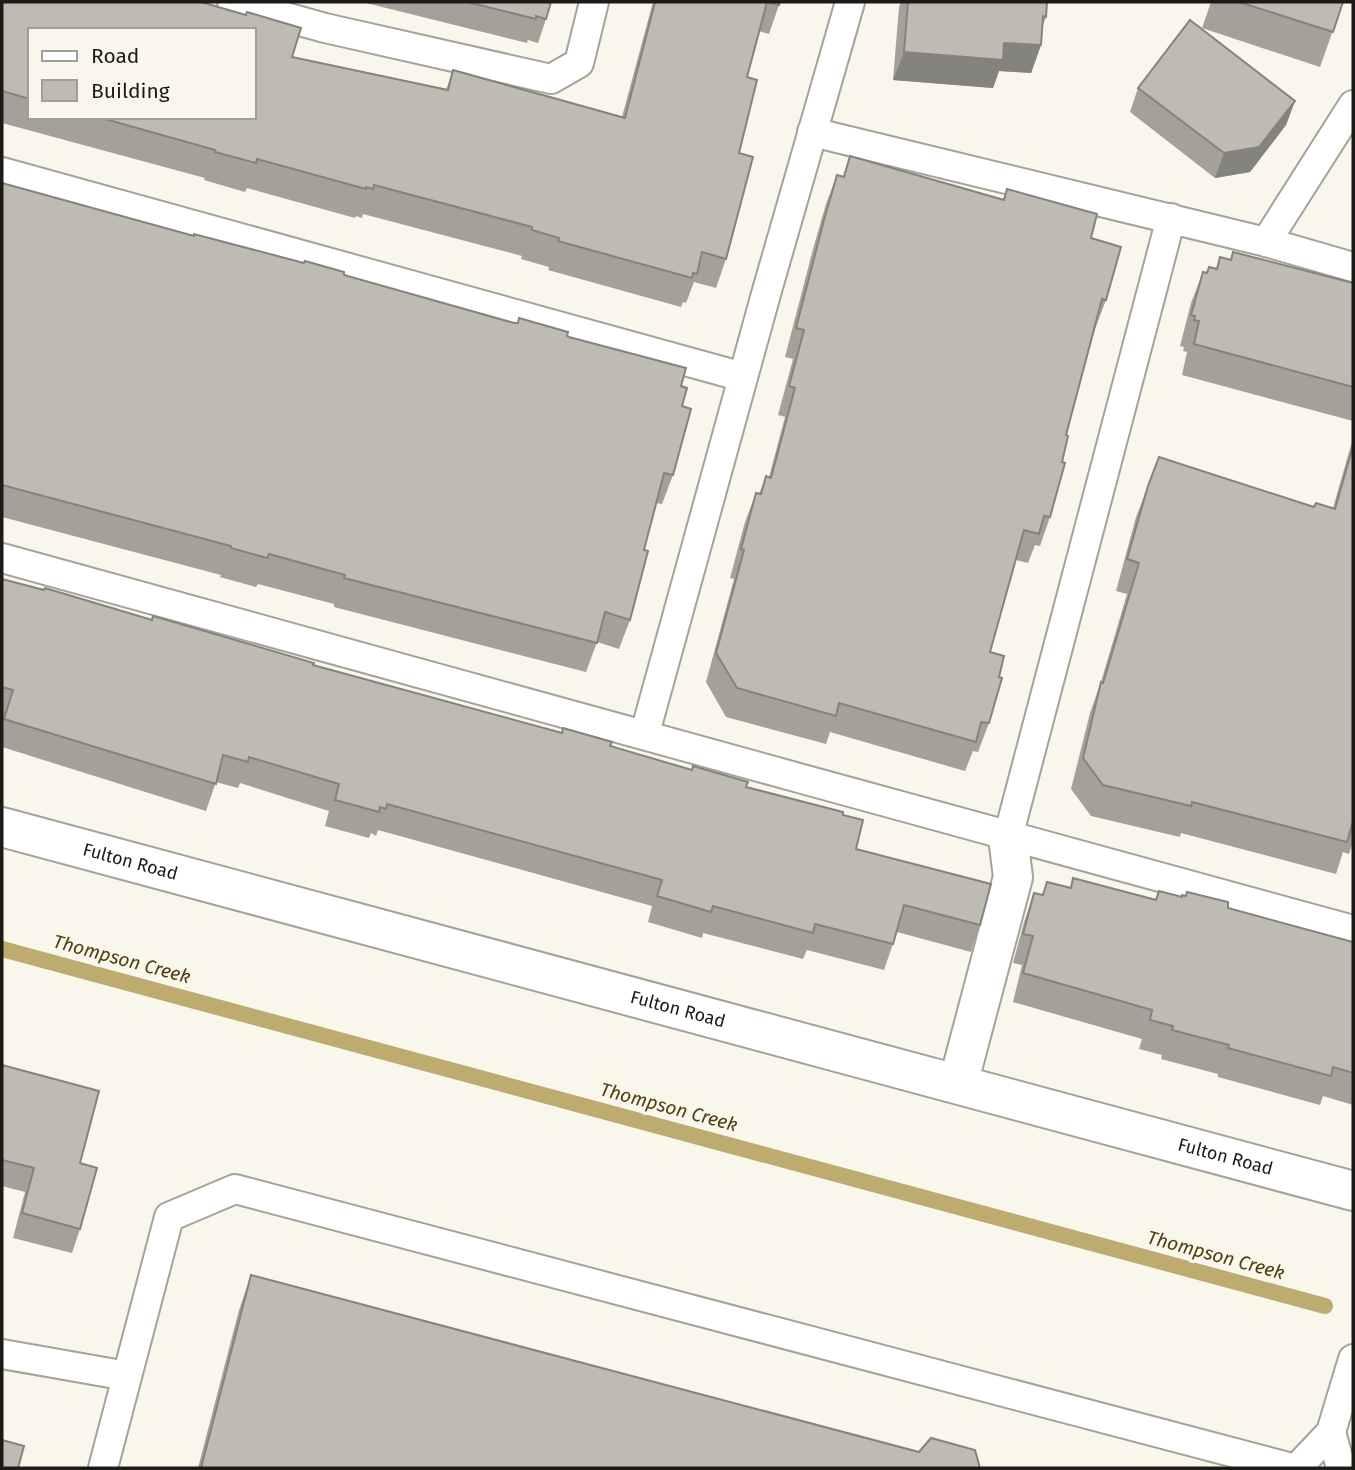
<svg xmlns="http://www.w3.org/2000/svg" width="1355" height="1470" viewBox="0 0 1355 1470" font-family="'Fira Sans',sans-serif">
	<rect width="100%" height="100%" fill="#f9f6ec"/>
	<g fill="none" stroke-linecap="round" stroke-linejoin="round">
		<path stroke="#beab6f" stroke-width="16" d="M2,949L1325,1306"/>
		<defs>
			<g id="lane">
				<path d="M232,2L325,28L551,79L579,63L594,2"/>
				<path d="M812,132L1266,242L1353,267"/>
				<path d="M2,172L743,377"/>
				<path d="M1266,242L1353,105"/>
				<path d="M2,558C453,681 902,808 1353,930"/>
				<path d="M645,733L766,294L850,2"/>
				<path d="M1008,837L1171,218"/>
				<path d="M2,1354L127,1376"/>
				<path d="M1331,1432L1341,1468"/>
				<path d="M103,1468L169,1217L235,1189L1292,1468"/>
				<path d="M1297,1468L1331,1432L1353,1359"/>
			</g>
			<g id="street">
				<path id="s1" d="M2,827L1353,1191"/>
				<path d="M958,1084L1013,877L1008,837"/>
			</g>
		</defs>
		<use href="#lane" stroke="#a5a299" stroke-width="32"/>
		<use href="#street" stroke="#a5a299" stroke-width="42"/>
		<use href="#lane" stroke="#fff" stroke-width="28"/>
		<use href="#street" stroke="#fff" stroke-width="38"/>
	</g>
	<g fill="#a3a199" fill-rule="evenodd">
		<path d="M2,2L292,57L446,90L453,70L622,117L653,2H780L769,34L759,31L747,77L739,153L726,259L716,288L694,282L686,303L683,302L681,307L548,270L549,267L521,259L522,256L363,214L362,218L356,216L355,218L247,188L245,192L204,180L205,178L2,123ZM30,30L254,117H30Z"/>
		<path d="M362,2H551L546,19L538,43L528,40L527,43Z"/>
		<path d="M901,2H1047L1046,17L1042,28L1041,45L1031,73L999,71L993,88L893,80L899,7Z"/>
		<path d="M1211,2H1343L1320,67L1202,28Z"/>
		<path d="M1138,88L1295,101L1286,125L1250,172L1215,178L1130,112Z"/>
		<path d="M850,156L1003,199L1007,189L1091,238L1106,300L1095,329L1066,435L1050,517L1040,546L1035,545L1028,563L1016,560L990,652L999,677L989,723L978,752L973,751L965,771L830,732L826,744L726,717L706,682L734,579L730,578L745,522L756,493L759,494L766,476L769,477L785,417L778,415L793,359L785,357L813,249L826,204L837,175L843,176Z"/>
		<path d="M2,183L194,236L344,275L514,323L567,336L681,386L682,406L673,475L662,504L656,503L644,550L630,620L619,649L597,642L586,672L334,607V604L258,584L256,587L220,577L221,575L2,517Z"/>
		<path d="M1233,252L1353,283V421L1182,375L1187,352L1183,351L1184,347L1180,346L1191,303L1203,272L1207,273L1216,269L1220,257L1230,260Z"/>
		<path d="M1353,438V842L1349,854L1343,852L1336,874L1181,833L1180,837L1091,816L1071,789L1090,713L1101,682L1127,594L1116,591L1136,517L1148,486L1333,508Z"/>
		<path d="M2,579L313,665L610,746L746,787L843,815L856,849L980,925L971,952L897,932L884,970L807,950L803,959L703,933L702,938L648,922L652,906L378,830L376,836L371,833L369,838L325,826L329,811L240,783L238,788L216,782L206,811L2,747V722L3,717L2,716Z"/>
		<path d="M1073,878L1156,899L1159,891L1228,908L1353,942V1105L1323,1096L1320,1105L1218,1077V1074L1161,1059L1162,1055L1139,1049L1142,1039L1013,1002L1022,965L1013,963L1024,922L1034,893L1042,895L1047,882L1070,888Z"/>
		<path d="M2,1065L80,1163V1229L72,1253L13,1238L25,1192L2,1186Z"/>
		<path d="M251,1275L980,1468H198L239,1310Z"/>
	</g>
	<g fill="#85837d">
		<path d="M1004,43L1041,45L1031,73L999,71L993,88L893,80L904,52Z"/>
		<path d="M1295,101L1286,125L1250,172L1215,178L1224,153Z"/>
	</g>
	<g fill="#bebbb2" stroke="#85837d" stroke-width="2">
		<path d="M2,2H201L246,15L247,12L301,28L292,57L448,90L453,70L625,118L655,2H767L747,77L757,80L739,153L753,157L726,259L702,252L697,274L693,273L692,278L558,241L559,238L532,230V227L374,185L373,189L366,187V189L257,159L256,163L215,152V150L98,117H254V30H30V99L2,91Z"/>
		<path d="M467,2H551L546,19L536,16V19Z"/>
		<path d="M767,2H780L779,5Z"/>
		<path d="M908,2H1047L1046,17L1043,16L1041,45L1004,43L1003,60L904,52Z"/>
		<path d="M1239,2H1343L1333,32Z"/>
		<path d="M1190,20L1295,101L1259,147L1224,153L1138,88Z"/>
		<path d="M850,156L1004,200L1007,189L1097,214L1091,238L1121,247L1106,300L1102,299L1066,435L1068,436L1062,462L1065,463L1050,517L1044,516L1039,534L1024,530L990,652L1004,656L999,677L1002,678L989,723L981,722L976,742L839,703L836,716L737,688L716,653L744,550L741,549L756,493L761,494L766,476L771,478L795,388L789,386L804,330L796,328L824,220L837,175L844,177Z"/>
		<path d="M2,183L194,236V234L304,263L305,261L344,272V275L514,323H518L519,318L568,332L567,336L569,337L686,368L681,386L687,388L682,406L691,409L673,475L664,473L644,550L648,551L630,620L605,612L597,643L344,578L345,575L269,554L267,558L231,548V546L2,485Z"/>
		<path d="M1233,252L1353,283V387L1194,344L1199,321L1194,320L1195,316L1191,315L1203,272L1207,273L1209,267L1217,269L1220,257L1231,260Z"/>
		<path d="M1353,446V821L1347,842L1192,802L1191,806L1103,785L1083,758L1101,682L1103,683L1139,563L1127,559L1148,486L1159,457L1314,507L1316,503L1335,509Z"/>
		<path d="M2,579L44,590L45,588L152,620L153,616L314,663L313,665L562,733L563,728L612,742L610,746L692,770L693,766L748,782L746,787L843,812V815L863,820L856,849L991,884L980,925L904,905L893,944L815,924L813,933L713,906L711,912L657,896L662,880L387,804L386,809L380,807L379,812L335,800L339,784L249,757L248,762L223,755L216,784L4,719L13,690L2,687Z"/>
		<path d="M1073,878L1156,900L1159,891L1182,897V895L1186,896L1187,892L1228,902V908L1353,942V1073L1333,1067L1331,1076L1228,1048L1229,1045L1172,1030L1173,1026L1150,1020L1152,1010L1023,973L1033,936L1023,934L1034,893L1043,895L1047,882L1071,888Z"/>
		<path d="M2,1065L99,1091L80,1163L97,1168L80,1229L22,1213L34,1168L2,1160Z"/>
		<path d="M251,1275L919,1452L931,1438L975,1450L980,1468H201Z"/>
		<path d="M2,1440L24,1446L18,1468H2Z"/>
	</g>
	<g text-anchor="middle" dominant-baseline="central" stroke-width="7" stroke-linejoin="round" paint-order="stroke">
		<g font-size="18" fill="#1d1b18" stroke="#f9f6ec">
			<text stroke="none"><textPath href="#s1" startOffset="133">Fulton Road</textPath></text>
			<text stroke="none"><textPath href="#s1" startOffset="700">Fulton Road</textPath></text>
			<text stroke="none"><textPath href="#s1" startOffset="1267">Fulton Road</textPath></text>
		</g>
		<g font-size="19" font-style="italic" fill="#4d3f0e" stroke="#f9f6ec">
			<text transform="translate(122 959) rotate(15)">Thompson Creek</text>
			<text transform="translate(669 1107) rotate(15)">Thompson Creek</text>
			<text transform="translate(1216 1255) rotate(15)">Thompson Creek</text>
		</g>
	</g>
	<rect width="1355" height="1470" fill="none" stroke="#1d1b18" stroke-width="7"/>
	<rect x="28" y="28" width="228" height="91" fill="#f9f6ec" stroke="#a19e97" stroke-width="2"/>
	<rect x="42" y="51" width="35" height="10" fill="#ffffff" stroke="#a19e97" stroke-width="2"/>
	<text x="91" y="63" font-size="21" fill="#1d1b18">Road</text>
	<rect x="42" y="80" width="35" height="21" fill="#bebbb2" stroke="#a19e97" stroke-width="2"/>
	<text x="91" y="98" font-size="21" fill="#1d1b18">Building</text>
</svg>
